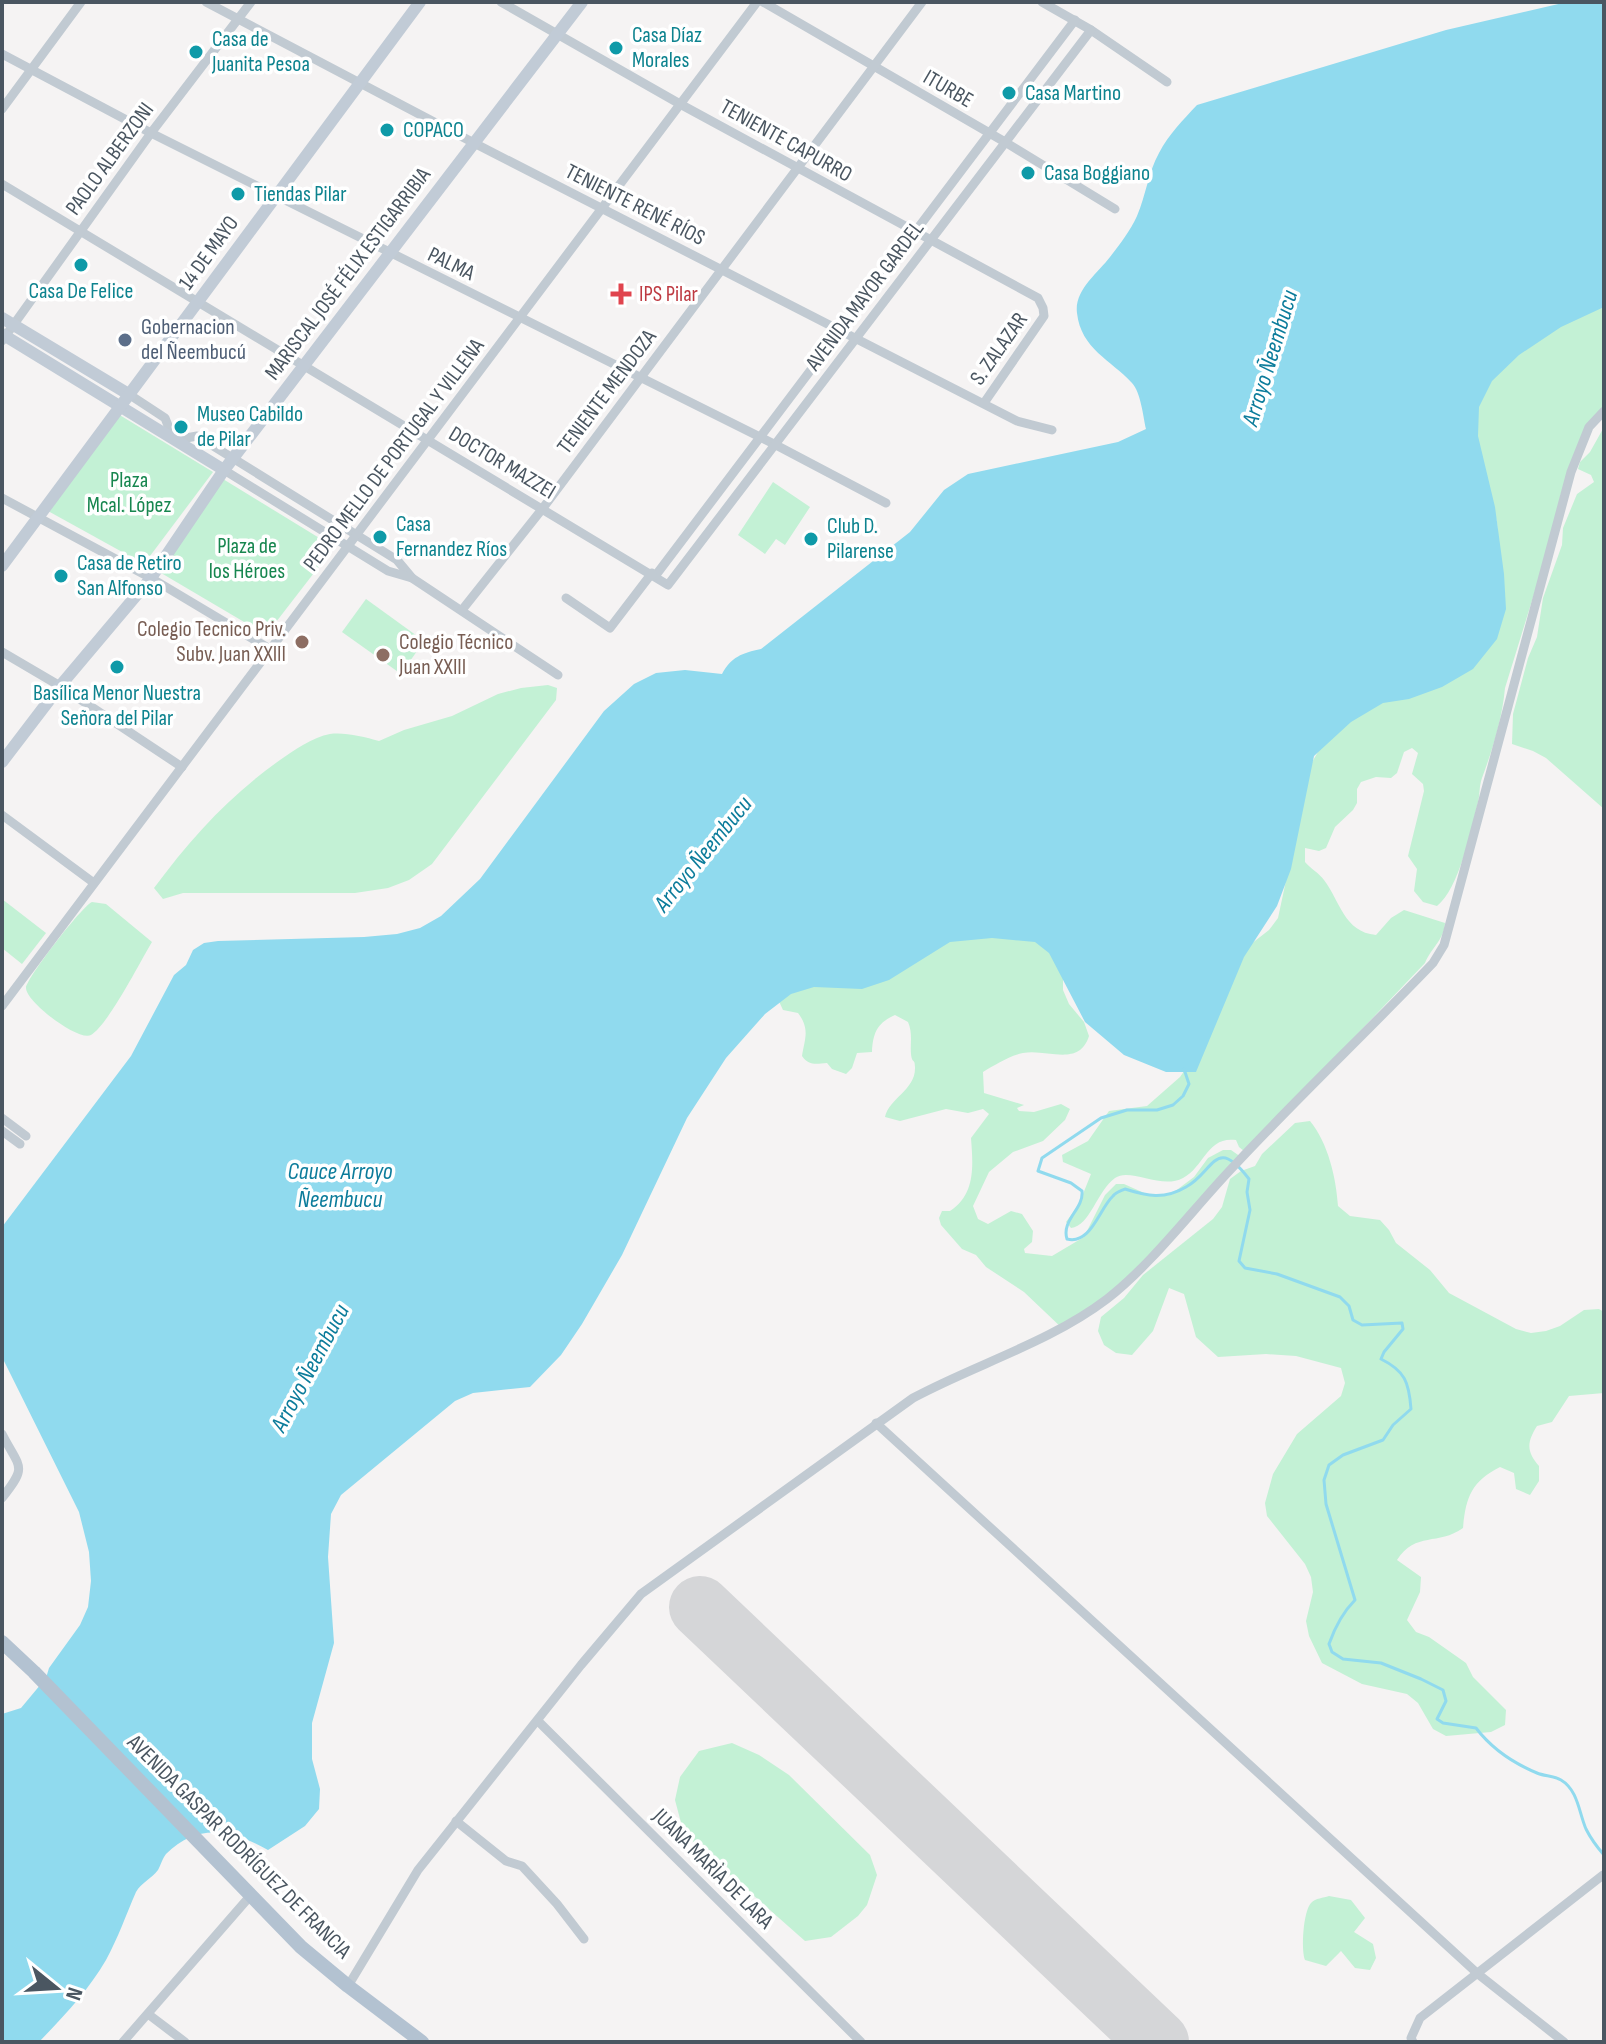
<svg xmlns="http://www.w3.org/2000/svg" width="1606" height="2044" viewBox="0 0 1606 2044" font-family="'Sofia Sans Condensed',sans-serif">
	<rect width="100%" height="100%" fill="#f5f3f3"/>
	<g fill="#c3f1d5">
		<path d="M1604,281V408L1586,425L1561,493L1551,539L1505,688C1502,720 1493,748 1482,778C1479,786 1480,795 1478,802C1471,830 1459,889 1437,906L1423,902L1414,891L1417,869L1408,856L1424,791L1423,784L1412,774L1418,753L1412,748L1404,752L1397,773L1391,778L1376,777L1361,782L1357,789V803L1353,810L1335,827L1326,848L1319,851L1305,848V862C1311,869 1319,873 1324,880C1340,901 1344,932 1376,935L1391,918L1404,910L1445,923C1444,940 1431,948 1425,963L1245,1152L1239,1147L1236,1140C1207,1136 1205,1166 1183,1178C1161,1190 1130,1167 1115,1178C1097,1191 1090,1226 1071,1228L1066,1222L1079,1204L1091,1174L1063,1162L1062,1155L1088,1141L1109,1111L1147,1106L1180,1077L1189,1064L1201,1030L1251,944L1269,930L1278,918L1311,764L1322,745L1499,553L1497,522L1463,394Z"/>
		<path d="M118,414L213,472L144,564L48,511Z"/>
		<path d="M1604,427V809L1546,758L1533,751L1512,744L1513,714L1528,658L1537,637L1543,598L1562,545L1563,528L1577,494L1594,482L1591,475L1578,469L1580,462L1590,452Z"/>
		<path d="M223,479L334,547L266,635L156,570Z"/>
		<path d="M773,482L810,507L785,545L776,539L765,554L738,535Z"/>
		<path d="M366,599L424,641L401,674L342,632Z"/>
		<path d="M548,685L557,688L556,700L432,864L409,880L388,888L355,893H183L163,899L154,888C192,837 228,797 280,760C294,750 313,737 330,734C345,732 364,737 379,741L404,730L452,716L498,694L521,688Z"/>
		<path d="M2,899L46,933L22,964L2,948Z"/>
		<path d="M92,902L106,904L152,942C140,962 108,1025 91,1035C79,1042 26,1002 26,988C26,979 82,906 92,902Z"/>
		<path d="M938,933L1041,937L1063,977V990L1069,1004L1084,1022L1089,1036C1079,1068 1046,1048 1023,1053C1009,1056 995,1065 983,1072L984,1093L1024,1105L1017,1108L1019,1111L1034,1112L1061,1104L1070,1109L1065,1120L1043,1141L1013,1152L989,1172L973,1206L978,1219L988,1224L1011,1211L1022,1214L1033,1231L1032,1242L1024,1249L1025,1253L1052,1256L1084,1237L1105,1195L1116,1184H1124L1151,1196L1170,1195L1194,1177L1208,1158L1223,1150H1231L1241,1157L1138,1269L1064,1330L1024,1292L986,1267L976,1255L962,1249L941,1225L939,1218L942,1211H950C976,1194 973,1165 971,1138L989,1114L983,1109L968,1113L946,1109L900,1121L885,1117C889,1098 916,1090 915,1067C915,1058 912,1064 911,1054C910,1043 913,1034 908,1022L895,1015C877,1023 873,1033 872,1052L857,1053L852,1068L846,1074L832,1069L827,1063C816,1064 809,1066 802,1056C805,1038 810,1029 798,1013L783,1010L777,997Z"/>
		<path d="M1310,1121C1328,1143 1336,1177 1338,1206L1350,1216L1380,1220L1389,1230L1396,1243L1430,1270L1449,1293L1516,1329L1531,1333L1546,1331L1560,1326L1584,1310L1599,1309L1604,1312V1393L1569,1396L1552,1422L1537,1426C1527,1442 1526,1451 1539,1466V1481L1530,1495L1516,1489L1514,1473L1500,1467C1471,1482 1466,1497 1463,1528C1438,1546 1416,1531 1397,1560L1421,1577L1420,1592L1407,1620L1416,1632L1429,1637L1466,1663L1473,1677L1506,1710L1505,1725L1491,1732L1446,1736L1433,1729L1418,1703L1407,1694L1362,1684L1322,1663L1309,1636L1306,1621L1313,1592L1311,1577L1305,1564L1267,1516L1265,1503L1273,1474L1297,1434L1341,1396L1345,1383L1341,1368L1296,1356L1266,1354L1218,1357L1196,1337L1184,1294L1169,1288L1153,1331L1132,1355L1116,1353L1104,1345L1098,1331L1101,1317L1124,1298L1143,1275L1213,1219L1222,1207L1230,1179L1241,1171L1255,1166L1262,1154L1295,1123Z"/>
		<path d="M732,1743L759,1755L789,1775L870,1855L877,1875L867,1905L858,1916L831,1937L805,1941L684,1834L675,1800L680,1777L699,1751Z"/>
		<path d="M1329,1896L1351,1900L1365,1918L1354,1932L1373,1944L1376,1958L1370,1970L1355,1968L1341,1951L1326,1966L1305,1960C1301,1950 1303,1912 1311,1903C1316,1898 1323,1898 1329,1896Z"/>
	</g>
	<path fill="#90daee" d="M1567,2H1604V307L1561,327L1519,355L1492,381L1479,407L1478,436L1495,507L1504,574L1506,609L1497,639L1473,669L1442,687L1409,699L1383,703L1351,722L1314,756L1291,869L1277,906L1244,957L1196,1072H1166L1124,1055L1085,1022L1049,953L1035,942L992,938L950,942L889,980L862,989L814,987L791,994L765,1014L726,1058L687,1118L622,1255L582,1324L561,1355L530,1387L473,1393L455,1401L341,1495L331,1514L328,1557L334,1643L312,1723V1759L320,1789L319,1809L305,1826L268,1850C232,1830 198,1822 166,1854C162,1859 161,1865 158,1870C151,1879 141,1883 136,1892C126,1915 118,1938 106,1960C88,1991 63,2017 39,2042H2V1714L21,1708L46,1678L49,1668L80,1625L88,1607L91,1581L89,1552L79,1512L2,1357V1227L131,1056L174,975L186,965L193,950L204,943L218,941L364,937L397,934L420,928L441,916L480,879L604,711L634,684L656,673L685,670L722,674C731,657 742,653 761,649L910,532L944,490L968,474L1118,442L1146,429C1143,416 1141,393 1132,383C1111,360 1081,349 1077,313C1074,290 1098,273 1110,257C1120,244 1130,231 1137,216C1146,195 1148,173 1159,153C1169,134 1183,120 1197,105L1446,30Z"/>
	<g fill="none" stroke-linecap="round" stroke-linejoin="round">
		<path stroke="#90daee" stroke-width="3" d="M1184,1069L1189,1084L1183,1096L1173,1105L1157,1110H1127L1101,1118L1042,1158L1038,1171L1071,1183L1082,1191C1084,1209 1061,1220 1067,1239C1091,1245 1099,1209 1113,1196C1116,1192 1121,1191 1125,1189C1147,1196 1164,1200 1186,1187C1214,1172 1215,1134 1249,1179L1247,1192L1250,1210L1239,1261L1245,1268L1277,1274L1340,1297L1349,1306L1353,1320L1362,1325L1402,1323L1403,1329L1384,1352L1381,1359C1405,1371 1409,1382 1411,1409L1393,1425L1383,1440L1343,1455L1329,1465L1324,1480L1326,1504L1355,1600C1342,1613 1335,1627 1329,1644L1332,1652L1343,1659L1381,1663L1421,1679L1443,1690L1446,1701L1437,1719L1443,1723L1476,1728C1492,1749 1513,1763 1537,1773C1544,1776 1554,1776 1561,1780C1578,1790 1579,1813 1586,1829C1591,1839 1597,1847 1604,1855"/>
		<path stroke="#d5d6d8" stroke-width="62" d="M700,1607L1158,2042"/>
		<g stroke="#c1cad2" stroke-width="9">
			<path d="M206,2L474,143L1017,421L1052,430"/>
			<path d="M501,2L680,104L1038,298L1043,308L1044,316L984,403"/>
			<path d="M763,2L1005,142L1115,209"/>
			<path d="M1042,2L1091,30L1167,82"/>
			<path d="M2,54L151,133L774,444L886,503"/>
			<path d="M2,109L81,2"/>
			<path d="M2,184L668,585L1091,30"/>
			<path d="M2,341L151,133L251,2"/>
			<path d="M130,395L165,418L169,428L186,438L197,436L397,560L412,578"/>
			<path d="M224,470L388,571L412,578L558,675"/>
			<path d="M2,498L151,578L270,649"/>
			<path d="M656,575L1075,20"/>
			<path d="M566,598L610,628L652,573"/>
			<path d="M462,610L543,508L922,2"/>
			<path d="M2,652L60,686L182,767"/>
			<path d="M2,815L94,883"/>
			<path d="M2,1006L757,2"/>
			<path d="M2,1118L26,1136"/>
			<path d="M2,1131L20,1144"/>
			<path d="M876,1423L1478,1974L1564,2042"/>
			<path d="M2,1434C20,1469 28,1465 2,1498"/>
			<path d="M538,1721L861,2042"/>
			<path d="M456,1821L506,1861L522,1866L557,1904L584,1939"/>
			<path d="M348,1986L418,1870L581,1665L641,1594L913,1398C976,1364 1049,1343 1107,1299C1152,1264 1193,1209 1233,1167C1298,1097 1367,1032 1433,963L1444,945L1450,923L1571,472L1589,427L1604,411"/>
			<path d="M148,2014L185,2042"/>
			<path d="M123,2042L251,1895"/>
			<path d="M1413,2042L1411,2038L1420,2018L1603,1875"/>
		</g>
		<g stroke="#c1cbd6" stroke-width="12">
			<path d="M2,318L130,395"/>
			<path d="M2,334L224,470"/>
			<path d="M2,566L420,2"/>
			<path d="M2,762L60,686L151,578L224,470L582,2"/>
		</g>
		<path stroke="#b3c2d1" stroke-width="14" d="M2,1642L34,1672L301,1947L348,1986L422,2042"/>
	</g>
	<g fill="#0f9aa8" stroke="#fff" stroke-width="3">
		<circle cx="616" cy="48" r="8"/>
		<circle cx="196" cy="52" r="8"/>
		<circle cx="1009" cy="93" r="8"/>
		<circle cx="387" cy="130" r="8"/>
		<circle cx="1028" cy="173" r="8"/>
		<circle cx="238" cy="194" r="8"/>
		<circle cx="81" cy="265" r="8"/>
		<circle cx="181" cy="427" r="8"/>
		<circle cx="380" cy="537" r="8"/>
		<circle cx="811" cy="539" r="8"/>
		<circle cx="61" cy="576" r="8"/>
		<circle cx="117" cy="667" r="8"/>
	</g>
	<path fill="#e0444e" stroke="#fff" stroke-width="3" d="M617 282h8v8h8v8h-8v8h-8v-8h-8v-8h8z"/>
	<circle fill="#5c6f8a" stroke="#fff" stroke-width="3" cx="125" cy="340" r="8"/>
	<g fill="#8d6e63" stroke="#fff" stroke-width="3">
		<circle cx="302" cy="642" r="8"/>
		<circle cx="383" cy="655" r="8"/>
	</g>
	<g text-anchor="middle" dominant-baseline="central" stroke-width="7" stroke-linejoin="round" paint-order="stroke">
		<g font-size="22" fill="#0d838f" stroke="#fff" text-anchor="start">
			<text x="632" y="35">Casa Díaz<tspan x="632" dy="25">Morales</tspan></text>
			<text x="212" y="39">Casa de<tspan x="212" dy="25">Juanita Pesoa</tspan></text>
			<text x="1025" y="93">Casa Martino</text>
			<text x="403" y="130">COPACO</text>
			<text x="1044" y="173">Casa Boggiano</text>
			<text x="254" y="194">Tiendas Pilar</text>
			<text x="81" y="291" text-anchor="middle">Casa De Felice</text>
			<text x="197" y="414">Museo Cabildo<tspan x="197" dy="25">de Pilar</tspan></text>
			<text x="396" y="524">Casa<tspan x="396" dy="25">Fernandez Ríos</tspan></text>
			<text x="827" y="526">Club D.<tspan x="827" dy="25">Pilarense</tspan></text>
			<text x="77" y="563">Casa de Retiro<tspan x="77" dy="25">San Alfonso</tspan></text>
			<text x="117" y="693" text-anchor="middle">Basílica Menor Nuestra<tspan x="117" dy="25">Señora del Pilar</tspan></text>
		</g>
		<g font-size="22" fill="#4a5661" stroke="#fff">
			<text transform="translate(948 89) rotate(30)">ITURBE</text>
			<text transform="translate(786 141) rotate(29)">TENIENTE CAPURRO</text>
			<text transform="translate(110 159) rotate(-54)">PAOLO ALBERZONI</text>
			<text transform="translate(635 205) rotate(27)">TENIENTE RENÉ RÍOS</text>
			<text transform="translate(209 253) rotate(-54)">14 DE MAYO</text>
			<text transform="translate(451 264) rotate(26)">PALMA</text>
			<text transform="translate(348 274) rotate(-53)">MARISCAL JOSÉ FÉLIX ESTIGARRIBIA</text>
			<text transform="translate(865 296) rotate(-53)">AVENIDA MAYOR GARDEL</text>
			<text transform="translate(999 349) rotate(-55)">S. ZALAZAR</text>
			<text transform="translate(607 392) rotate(-53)">TENIENTE MENDOZA</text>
			<text transform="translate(394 455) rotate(-53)">PEDRO MELLO DE PORTUGAL Y VILLENA</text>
			<text transform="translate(502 463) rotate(31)">DOCTOR MAZZEI</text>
			<text transform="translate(239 1847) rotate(45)">AVENIDA GASPAR RODRÍGUEZ DE FRANCIA</text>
			<text transform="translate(713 1869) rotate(45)">JUANA MARÌA DE LARA</text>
		</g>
		<g font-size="22" fill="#be3a42" stroke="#fff" text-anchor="start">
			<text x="639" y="294">IPS Pilar</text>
		</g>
		<g font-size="22" fill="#4e5e75" stroke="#fff" text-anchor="start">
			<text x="141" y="327">Gobernacion<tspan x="141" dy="25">del Ñeembucú</tspan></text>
		</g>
		<g font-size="22" fill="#17864f" stroke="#fff">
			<text x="129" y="480">Plaza<tspan x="129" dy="25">Mcal. López</tspan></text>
			<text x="247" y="546">Plaza de<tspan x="247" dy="25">los Héroes</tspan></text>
		</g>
		<g font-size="22" fill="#785e54" stroke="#fff" text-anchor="end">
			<text x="286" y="629">Colegio Tecnico Priv.<tspan x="286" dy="25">Subv. Juan XXIII</tspan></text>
			<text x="399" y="642" text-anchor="start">Colegio Técnico<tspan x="399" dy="25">Juan XXIII</tspan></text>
		</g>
		<g font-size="24" font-style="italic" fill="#0c7c9b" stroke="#fff">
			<text transform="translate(1270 358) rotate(-73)">Arroyo Ñeembucu</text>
			<text transform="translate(703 854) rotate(-51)">Arroyo Ñeembucu</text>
			<text x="340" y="1171">Cauce Arroyo<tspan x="340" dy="28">Ñeembucu</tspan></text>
			<text transform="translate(310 1368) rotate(-62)">Arroyo Ñeembucu</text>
		</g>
	</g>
	<rect width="1606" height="2044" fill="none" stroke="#4a5661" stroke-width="8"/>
	<g transform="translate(56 1988) rotate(108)" stroke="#ffffff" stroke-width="6" paint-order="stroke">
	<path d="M0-6L14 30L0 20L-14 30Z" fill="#4a5661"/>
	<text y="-12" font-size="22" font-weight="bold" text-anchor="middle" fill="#4a5661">N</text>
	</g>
</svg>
